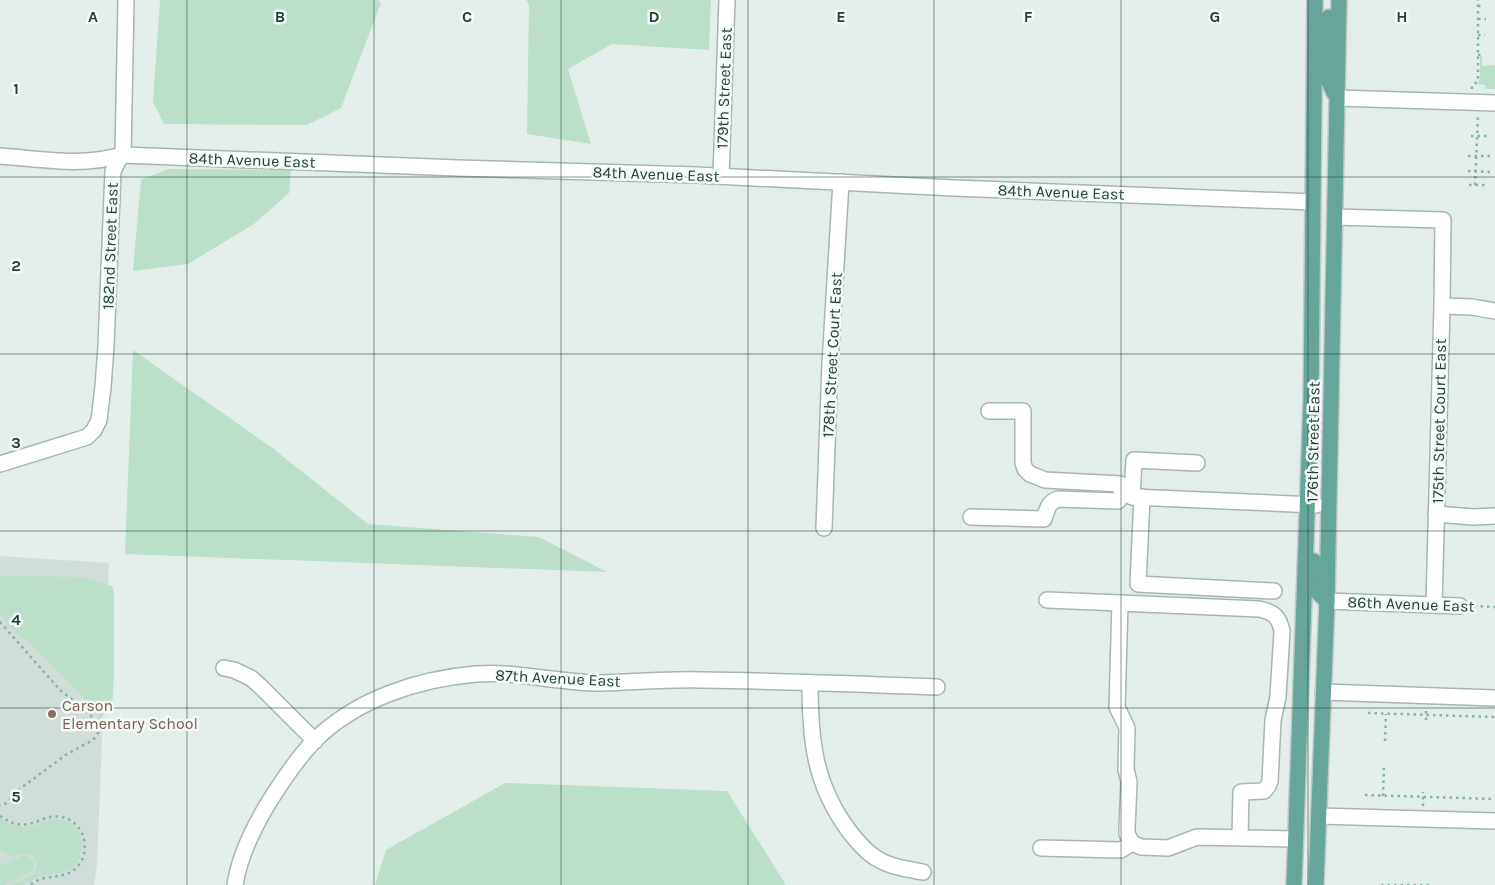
<svg xmlns="http://www.w3.org/2000/svg" width="1495" height="885" viewBox="0 0 1495 885" font-family="Karla,sans-serif">
	<rect width="100%" height="100%" fill="#e3eeea"/>
	<path fill="#d1ddd9" d="M0,556L109,563L97,866L94,885H0Z"/>
	<g fill="#bbdfc8">
		<path d="M160,0H377L381,3L341,108L307,125L164,124L153,102Z"/>
		<path d="M526,0H711L709,50L612,44L568,69L591,144L527,134L529,5Z"/>
		<path d="M1480,56H1482V66L1495,65V89H1486L1485,85L1477,84L1480,79Z"/>
		<path d="M168,169L291,170L289,193L254,224L188,264L133,271L141,180Z"/>
		<path d="M133,350L271,447L368,524L539,537L607,572L125,554Z"/>
		<path d="M0,576L80,577L112,586L114,593V671L112,711L100,717L90,704L38,651L9,626L0,613Z"/>
		<path d="M505,783L727,791L786,885H375L386,850Z"/>
		<path d="M0,818C11,827 26,830 39,824C47,820 52,818 61,820C90,826 88,871 58,873C50,874 43,874 36,878C33,880 30,883 27,884C23,885 16,885 11,885C18,882 28,879 33,874C41,866 36,853 25,853C21,853 17,855 14,857L0,851Z"/>
		<path d="M22,856C31,855 37,862 32,871L5,885H0V866Z"/>
	</g>
	<g fill="none" stroke-linecap="round" stroke-linejoin="round">
		<defs>
			<g id="minor">
				<path d="M1338,98L1495,103"/>
				<path d="M0,156C43,159 80,167 123,155L458,168L696,175L954,188L1313,202"/>
				<path d="M721,176L727,0"/>
				<path d="M1335,217L1443,220L1442,306L1434,605"/>
				<path d="M1442,306L1472,307L1495,311"/>
				<path d="M989,411H1023V463L1025,469L1030,474L1045,480L1120,484L1122,496"/>
				<path d="M0,464L87,437L94,430L99,420L103,387L106,346L113,171L118,161L123,155L126,0"/>
				<path d="M1132,497L1134,460L1197,463"/>
				<path d="M1133,497L1316,505"/>
				<path d="M1142,497L1138,584L1274,591"/>
				<path d="M1436,514L1473,517L1495,516"/>
				<path d="M971,517L1044,519C1047,510 1048,502 1058,499L1118,501L1122,496"/>
				<path d="M824,528L830,364L841,182"/>
				<path d="M1047,600L1120,603"/>
				<path d="M1327,601L1460,606"/>
				<path d="M224,668L234,670L251,678L261,687L315,741"/>
				<path d="M810,683C810,739 814,784 849,831C856,840 866,852 876,858C890,867 907,869 923,872"/>
				<path d="M1323,692L1495,698"/>
				<path d="M1319,816L1495,821"/>
				<path d="M1240,838L1241,792L1264,791L1268,786L1270,781L1273,720L1278,697L1282,631C1279,617 1274,612 1259,609L1120,603L1117,707L1127,728L1126,769L1129,782L1127,828V834L1132,843L1141,847L1168,848L1197,837L1295,839"/>
				<path d="M1041,848L1121,850L1132,843"/>
				<path d="M235,885C239,857 252,831 266,807C280,784 296,760 314,741C356,699 418,679 476,674C517,671 559,683 601,683C635,682 668,679 702,680C780,681 859,684 937,687"/>
			</g>
			<g id="major">
				<path d="M1329,17L1328,73L1329,82L1334,93"/>
				<path d="M1314,561V575L1316,591L1327,601"/>
				<path d="M1294,885L1311,399L1315,0"/>
				<path d="M1316,885L1327,601L1339,0"/>
			</g>
		</defs>
		<use href="#minor" stroke="#a5b6b2" stroke-width="18"/>
		<use href="#major" stroke="#c1cac8" stroke-width="18"/>
		<g stroke="#82b2a7" stroke-width="2.5" stroke-dasharray="2.5 4" stroke-linecap="butt">
			<path d="M1478,6H1484"/>
			<path d="M1478,19H1486"/>
			<path d="M1478,35H1485"/>
			<path d="M1478,55H1484"/>
			<path d="M1472,89V86L1477,82L1478,79V0"/>
			<path d="M1471,136H1488"/>
			<path d="M1468,156H1492"/>
			<path d="M1468,171L1491,172"/>
			<path d="M1469,185H1487"/>
			<path d="M1475,185L1478,116"/>
			<path d="M1474,606L1495,607"/>
			<path d="M0,622L60,690L83,708L92,717L98,726V733L93,740L67,754L21,788L5,804L0,805"/>
			<path d="M1368,713L1495,717"/>
			<path d="M1426,720V709"/>
			<path d="M1385,741L1386,714"/>
			<path d="M1365,795L1495,799"/>
			<path d="M1383,796L1384,768"/>
			<path d="M1423,806V792"/>
			<path d="M0,816C9,822 17,826 28,824C36,823 43,818 50,817C66,814 81,824 84,840C86,851 84,860 76,868C63,881 47,872 30,885"/>
			<path d="M1381,885H1431"/>
		</g>
		<use href="#minor" stroke="#fff" stroke-width="15"/>
		<use href="#major" stroke="#66a599" stroke-width="15"/>
	</g>
	<path fill="none" stroke="#22403a" stroke-width="1" stroke-opacity="0.55" d="M187,0V885M374,0V885M561,0V885M748,0V885M934,0V885M1121,0V885M1308,0V885M0,177H1495M0,354H1495M0,531H1495M0,708H1495"/>
	<circle fill="#8d6e63" stroke="#f4faf7" stroke-width="2" cx="52" cy="714" r="5"/>
	<g text-anchor="middle" dominant-baseline="central" stroke-width="5" stroke-linejoin="round" paint-order="stroke">
		<g font-size="16" fill="#22403a" stroke="#f4faf7">
			<text transform="translate(724 88) rotate(-88)">179th Street East</text>
			<text transform="translate(252 160) rotate(2)">84th Avenue East</text>
			<text transform="translate(656 174) rotate(2)">84th Avenue East</text>
			<text transform="translate(1061 192) rotate(2)">84th Avenue East</text>
			<text transform="translate(110 246) rotate(-88)">182nd Street East</text>
			<text transform="translate(832 355) rotate(-87)">178th Street Court East</text>
			<text transform="translate(1439 421) rotate(-89)">175th Street Court East</text>
			<text transform="translate(1313 442) rotate(-89)">176th Street East</text>
			<text transform="translate(1411 604) rotate(2)">86th Avenue East</text>
			<text transform="translate(558 678) rotate(3)">87th Avenue East</text>
		</g>
		<g font-size="16" fill="#785e54" stroke="#f4faf7" text-anchor="start">
			<text x="62" y="705">Carson<tspan x="62" dy="18">Elementary School</tspan></text>
		</g>
	</g>
	<g font-size="16" text-anchor="middle" font-weight="bold" fill="#22403a" stroke="#f4faf7" stroke-width="5" stroke-linejoin="round" paint-order="stroke">
		<text x="93" y="22">A</text>
		<text x="280" y="22">B</text>
		<text x="467" y="22">C</text>
		<text x="654" y="22">D</text>
		<text x="841" y="22">E</text>
		<text x="1028" y="22">F</text>
		<text x="1215" y="22">G</text>
		<text x="1402" y="22">H</text>
		<text x="16" y="94">1</text>
		<text x="16" y="271">2</text>
		<text x="16" y="448">3</text>
		<text x="16" y="625">4</text>
		<text x="16" y="802">5</text>
	</g>
</svg>
